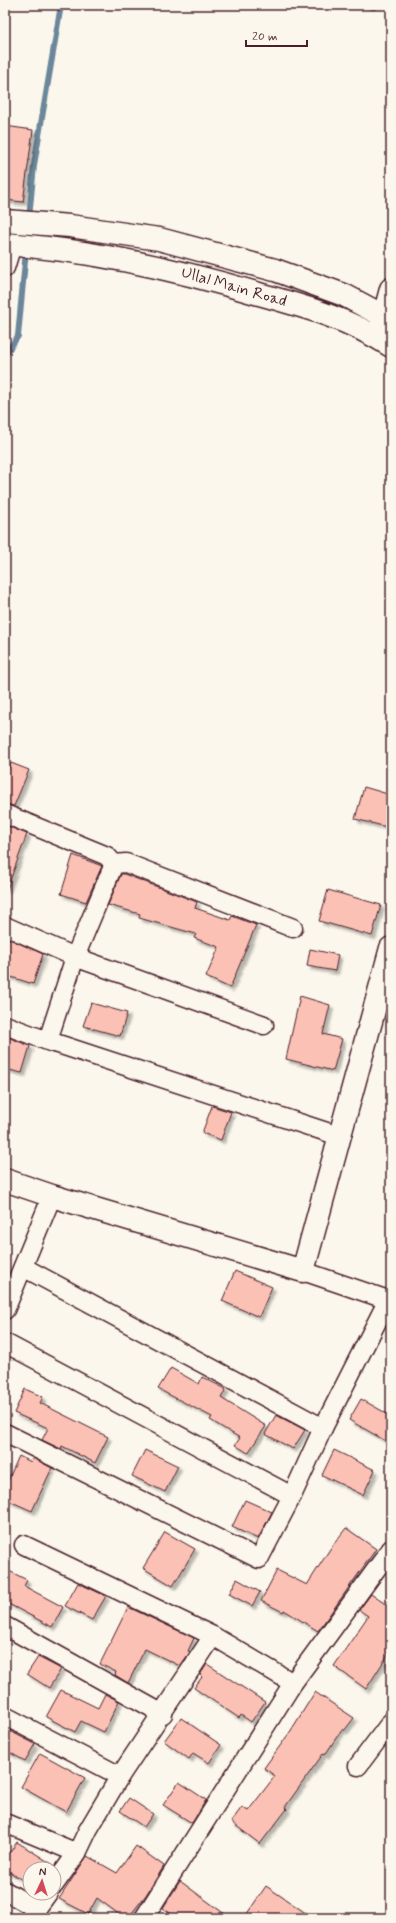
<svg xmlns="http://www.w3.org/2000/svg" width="396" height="1923" viewBox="0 0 396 1923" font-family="Mynerve,sans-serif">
	<defs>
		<filter id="shadow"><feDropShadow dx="3.5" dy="3.5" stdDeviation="1" flood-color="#0004"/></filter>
	</defs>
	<rect width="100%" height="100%" fill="#fbf7ec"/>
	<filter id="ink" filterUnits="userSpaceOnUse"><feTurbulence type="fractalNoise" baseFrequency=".025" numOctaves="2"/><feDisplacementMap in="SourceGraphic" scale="8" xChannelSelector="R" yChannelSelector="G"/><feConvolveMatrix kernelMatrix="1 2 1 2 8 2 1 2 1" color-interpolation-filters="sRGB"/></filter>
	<g filter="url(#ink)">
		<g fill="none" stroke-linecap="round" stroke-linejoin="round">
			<g stroke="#6c879a" stroke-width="6">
				<path d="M365,5L374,7L376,5"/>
				<path d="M5,355L18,336L34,165L61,5"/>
			</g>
		</g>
		<g fill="#fbc1b5" stroke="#4a1f2b" filter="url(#shadow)">
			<path d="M5,126L33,130L23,202L5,200Z"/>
			<path d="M11,763L29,770L14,806L5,804V777Z"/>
			<path d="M364,787L391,795V828L355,819Z"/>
			<path d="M5,825L27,834L7,889H5Z"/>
			<path d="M73,855L102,866L86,902L61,894Z"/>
			<path d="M121,874H124L197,902L195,908L230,920L232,916L256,925L230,988L206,977L219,947L194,938L196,934L139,918L140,914L108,905Z"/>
			<path d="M328,890L381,905L372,936L319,921Z"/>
			<path d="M5,937L43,954L33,984L5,975Z"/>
			<path d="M310,949L338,955L335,971L307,966Z"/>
			<path d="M300,996L330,1005L323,1034L342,1039L333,1071L286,1059Z"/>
			<path d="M91,1003L127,1013L120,1036L83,1026Z"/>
			<path d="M5,1036L30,1046L22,1073L5,1069Z"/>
			<path d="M212,1106L231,1112L221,1140L202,1133Z"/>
			<path d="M235,1271L272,1287L259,1317L222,1301Z"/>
			<path d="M171,1368L199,1384L202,1377L226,1389L221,1398L266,1426L248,1453L235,1445L240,1438L210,1420L212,1417L158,1389Z"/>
			<path d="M25,1389L43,1397L40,1403L108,1437L95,1463L62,1446L61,1449L42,1440L48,1428L14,1413Z"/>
			<path d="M361,1399L391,1416V1444L349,1420Z"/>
			<path d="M276,1415L305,1430L293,1449L265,1434Z"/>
			<path d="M145,1450L178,1466L165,1492L132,1476Z"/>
			<path d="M334,1450L375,1470L363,1495L322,1475Z"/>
			<path d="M19,1456L31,1462L33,1458L52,1468L32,1511L5,1499V1487Z"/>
			<path d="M245,1500L272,1512L258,1539L232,1527Z"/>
			<path d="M346,1528L376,1549L318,1631L284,1610L283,1612L261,1601L277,1570L307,1585L330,1549Z"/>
			<path d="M165,1532L195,1549L173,1586L143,1568Z"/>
			<path d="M5,1569L27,1580L24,1586L63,1607L52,1627L5,1602Z"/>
			<path d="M237,1579L260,1592L252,1606L229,1594Z"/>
			<path d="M78,1583L106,1596L92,1620L65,1606Z"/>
			<path d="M371,1594L391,1608V1650L366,1689L334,1666L368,1616L359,1610Z"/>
			<path d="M128,1607L194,1638L188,1651L190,1652L180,1666L145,1649L128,1683L115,1675L116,1672L100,1664Z"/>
			<path d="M38,1657L61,1669L49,1688L27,1674Z"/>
			<path d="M207,1664L265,1702L251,1722L241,1715L239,1718L194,1688L202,1677L200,1675Z"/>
			<path d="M61,1690L98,1708L105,1694L119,1701L104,1732L81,1721L75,1732L46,1717Z"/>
			<path d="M315,1692L354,1718L344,1731L342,1729L325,1755L323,1754L285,1807L287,1809L260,1844L231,1822L242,1807L248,1811L275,1776L264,1768L290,1732Z"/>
			<path d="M181,1718L221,1745L209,1763L193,1753L189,1759L164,1741Z"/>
			<path d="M6,1729L35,1744L25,1761L5,1750Z"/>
			<path d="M40,1753L85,1778L66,1812L21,1787Z"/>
			<path d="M179,1782L206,1800L192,1823L163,1805Z"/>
			<path d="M129,1798L153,1814L144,1827L120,1811Z"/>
			<path d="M17,1842L55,1866L53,1869H30V1885L5,1869V1860Z"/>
			<path d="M136,1846L164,1866L146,1895L128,1918H124L97,1898L88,1914L59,1899L87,1856L117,1873Z"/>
			<path d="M180,1881L230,1918H177L163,1908Z"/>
			<path d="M266,1886L313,1918H244Z"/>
		</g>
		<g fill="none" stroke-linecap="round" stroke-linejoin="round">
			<defs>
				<g id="street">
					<path d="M5,268L12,245"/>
					<path d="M5,814L107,856L114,864L126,863L293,928"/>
					<path d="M114,864L75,957L50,1034L52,1042L339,1136"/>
					<path d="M5,926L75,957L264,1025"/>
					<path d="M5,1025L53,1043"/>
					<path d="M23,1267L323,1428"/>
					<path d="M303,1271L391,1301"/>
					<path d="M5,1310L52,1196"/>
					<path d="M5,1343L292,1496"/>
					<path d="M5,1433L259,1559L292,1496L323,1428L388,1300"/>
					<path d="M24,1545L213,1636L293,1683"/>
					<path d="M5,1626L163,1714"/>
					<path d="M5,1716L120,1776"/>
					<path d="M358,1766L391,1722"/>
					<path d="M5,1823L77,1853"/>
					<path d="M54,1885L77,1853L88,1830L120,1776L213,1636"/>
					<path d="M5,1891L37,1909"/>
					<path d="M30,1918L48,1893"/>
					<path d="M144,1918L293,1683L391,1549"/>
				</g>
				<g id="secondary">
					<path d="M5,221L70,226L159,239L275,270L344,295L391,320"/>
					<path d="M5,244C92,250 176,269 259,294C306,307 349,319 391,346"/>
					<path d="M380,331L391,289"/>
					<path d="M5,1180L52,1196L303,1271L391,948"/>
				</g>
			</defs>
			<use href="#street" stroke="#4a1f2b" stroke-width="21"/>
			<use href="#secondary" stroke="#4a1f2b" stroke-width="25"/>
			<use href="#street" stroke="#fbf7ec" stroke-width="18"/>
			<use href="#secondary" stroke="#fbf7ec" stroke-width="22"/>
		</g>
	</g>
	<g text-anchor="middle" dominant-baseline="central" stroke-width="3" stroke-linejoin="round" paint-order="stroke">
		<g font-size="16" fill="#4a1f2b" stroke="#fbf7ec">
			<text transform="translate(234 287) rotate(16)">Ullal Main Road</text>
		</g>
	</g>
	<rect width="396" height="1923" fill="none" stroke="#fbf7ec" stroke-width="20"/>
	<rect x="10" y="10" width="376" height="1903" fill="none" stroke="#4a1f2b" stroke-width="1.5" filter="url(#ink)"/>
	<g transform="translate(42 1881) rotate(4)"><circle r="19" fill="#fbf7ec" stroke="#b4a19f"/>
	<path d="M0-3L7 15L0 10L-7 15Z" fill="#d1495b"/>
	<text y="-6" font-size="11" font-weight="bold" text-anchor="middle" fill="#4a1f2b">N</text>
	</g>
	<path d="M246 40v6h61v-6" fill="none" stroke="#4a1f2b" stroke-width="2"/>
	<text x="252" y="40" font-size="12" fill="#4a1f2b" stroke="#fbf7ec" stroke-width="3" paint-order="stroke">20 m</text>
</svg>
